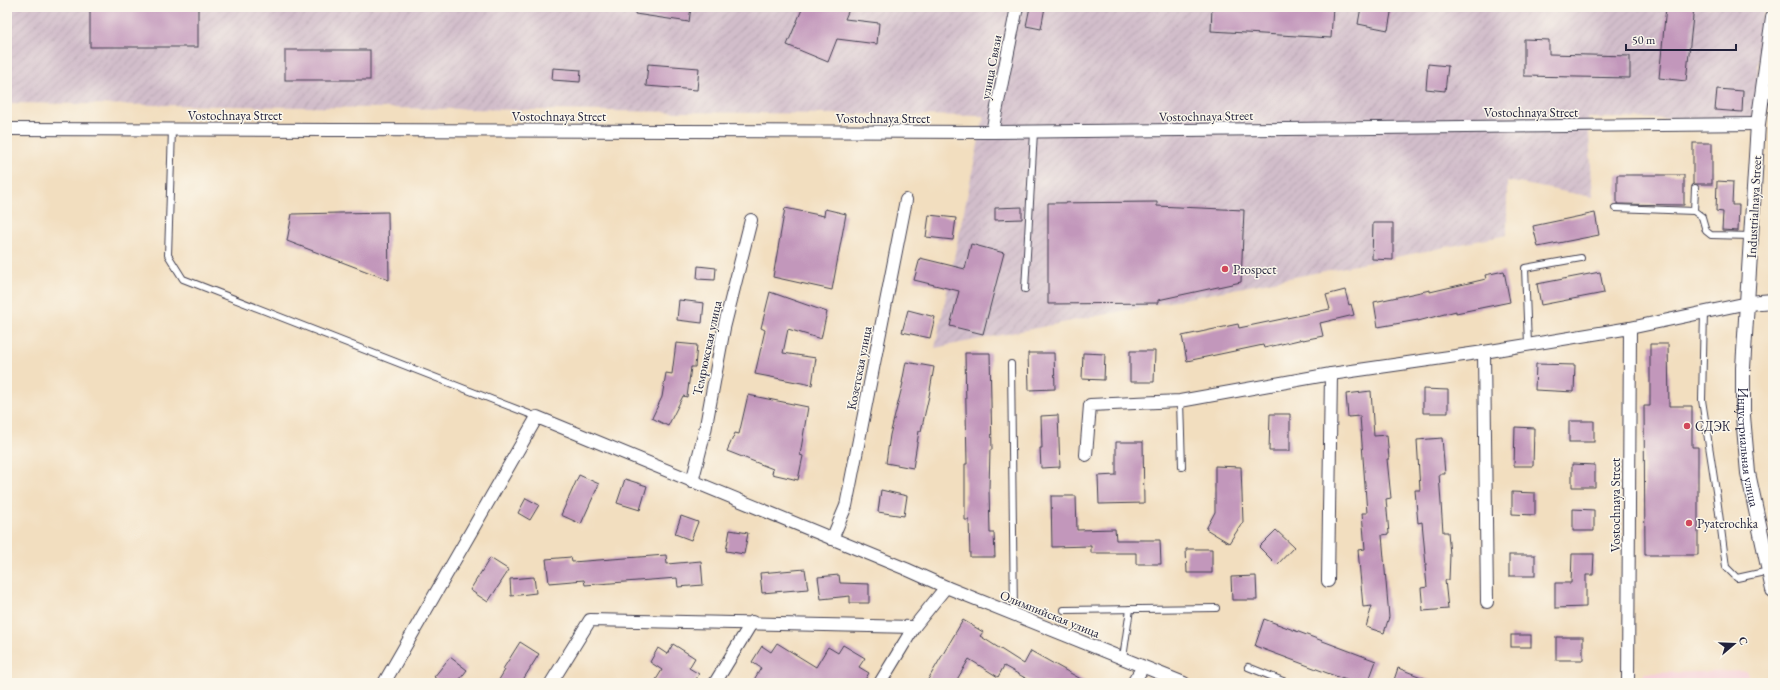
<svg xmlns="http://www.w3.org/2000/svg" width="1780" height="690" viewBox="0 0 1780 690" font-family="'EB Garamond',serif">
	<defs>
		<pattern id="industrial-furrows" width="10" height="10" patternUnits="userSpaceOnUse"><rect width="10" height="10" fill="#d1bdca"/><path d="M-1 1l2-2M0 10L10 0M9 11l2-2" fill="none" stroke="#b3a2ae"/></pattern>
	</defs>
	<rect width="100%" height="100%" fill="#fbf7ec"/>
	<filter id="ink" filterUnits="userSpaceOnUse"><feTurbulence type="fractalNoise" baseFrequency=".025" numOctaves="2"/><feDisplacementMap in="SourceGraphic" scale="8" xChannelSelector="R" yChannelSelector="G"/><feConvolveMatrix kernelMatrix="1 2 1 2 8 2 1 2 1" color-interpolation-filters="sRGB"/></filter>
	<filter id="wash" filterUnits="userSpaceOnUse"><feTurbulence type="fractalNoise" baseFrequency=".012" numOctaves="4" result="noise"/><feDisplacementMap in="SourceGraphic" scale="16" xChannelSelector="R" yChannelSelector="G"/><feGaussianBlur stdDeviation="0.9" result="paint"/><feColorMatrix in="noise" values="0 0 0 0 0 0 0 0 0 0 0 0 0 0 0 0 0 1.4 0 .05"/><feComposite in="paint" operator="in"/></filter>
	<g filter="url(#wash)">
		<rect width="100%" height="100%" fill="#f2debf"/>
		<path fill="#f6cfd8" d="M1747,671L1749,683H1644V673Z"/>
		<path fill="url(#industrial-furrows)" d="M7,7H1764L1753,119L1588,118L1593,197L1507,181V235L935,348L984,116L7,103Z"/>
		<g id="blocks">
			<g fill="#c297bb">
				<rect x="90" y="7" width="108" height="40"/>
				<path d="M636,7H691L689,22L635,14Z"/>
				<path d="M803,7H850L845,19L879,23L877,44L837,39L828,62L787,45Z"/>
				<path d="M1030,7H1045L1041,29L1026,26Z"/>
				<path d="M1212,7H1333L1331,38L1211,31Z"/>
				<path d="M1361,7H1392L1388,30L1358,24Z"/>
				<path d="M1666,7H1694L1686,81L1659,78Z"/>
				<path d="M1524,39L1549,40V54L1630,56V78L1524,76Z"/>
				<rect x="285" y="50" width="85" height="30"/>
				<path d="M648,64L699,68L697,90L646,86Z"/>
				<path d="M1428,64L1448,66L1445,91L1426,89Z"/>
				<path d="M553,68L581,70L580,82L552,80Z"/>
				<path d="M1717,89L1743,91L1742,112L1715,110Z"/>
				<rect x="1693" y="143" width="19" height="41"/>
				<path d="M1617,175H1684V205L1617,204Z"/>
				<path d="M1717,181L1733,182L1732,205H1739L1738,231L1722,230L1723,212L1716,211Z"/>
				<path d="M1157,202V206L1244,210L1241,282L1158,300V303L1048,304V203Z"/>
				<path d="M1022,207V219L995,220V208Z"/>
				<path d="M785,208L824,216L825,209L846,214L832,290L773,277Z"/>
				<path d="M388,212L389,280L287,241L292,214Z"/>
				<path d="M1595,213L1599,235L1538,247L1533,226Z"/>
				<path d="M929,215L956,218L953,240L926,237Z"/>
				<path d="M1373,223H1393V260L1372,259Z"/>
				<path d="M971,244L1004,253L983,334L950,326L959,291L914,280L920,258L965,269Z"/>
				<path d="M698,266L716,268L715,280L697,279Z"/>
				<path d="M1504,271L1510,302L1456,313V311L1418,321V320L1378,327L1374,302L1430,290V292L1486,279L1485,275Z"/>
				<path d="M1600,272L1604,293L1541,305L1537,284Z"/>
				<path d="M1345,290L1349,305L1351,304L1354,315L1320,323L1323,336L1303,340V339L1264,348L1263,345L1187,361L1182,336L1238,324L1239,328L1330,309L1326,295Z"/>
				<path d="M770,292L827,312L821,339L788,329L783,353L816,358L812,385L755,374L765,330L761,328Z"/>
				<path d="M679,300L704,303L702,323L677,320Z"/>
				<path d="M908,310L935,317L930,338L902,332Z"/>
				<path d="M676,343L697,345L695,367H691L687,397L683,396L668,426L652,418L662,397L666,373L672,374Z"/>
				<path d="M1650,344H1668L1669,406H1692V447H1698V555H1645L1644,406H1650Z"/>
				<path d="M1130,351H1155L1154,382H1130Z"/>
				<path d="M965,353H990L992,450H990L989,488L990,533H994L995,557H970L969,520H965V464H967Z"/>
				<path d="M1028,353H1054L1055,389L1029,390Z"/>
				<path d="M1083,353L1105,354L1104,380L1082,379Z"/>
				<path d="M906,362L934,367L929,396L921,431H919L913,468L886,463L890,435L903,383H902Z"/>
				<path d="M1536,364L1575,365L1574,392L1535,390Z"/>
				<path d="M1423,389L1448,390V413H1423Z"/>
				<path d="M1371,391L1374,436L1387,435L1389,459H1387L1391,498L1386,499L1389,534L1382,535L1389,617L1384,633L1366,627L1372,606L1363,607L1358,550L1365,549L1362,513H1367L1360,416L1348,417L1346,394Z"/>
				<path d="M748,395L808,407L800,455L803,456L798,480L772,474L773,469L727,451L735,433L739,434Z"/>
				<path d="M1270,414H1290V451H1269Z"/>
				<path d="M1058,415L1060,467L1041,468L1040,448H1042L1041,416Z"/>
				<rect x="1569" y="421" width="25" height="21"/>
				<path d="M1515,427L1534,428L1533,466H1514Z"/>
				<path d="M1442,438L1445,474H1439L1443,532H1448L1450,555L1449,580H1445L1448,609L1423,611L1421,588L1427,587L1425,565H1426L1422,522L1418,523L1415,490H1420L1417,440Z"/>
				<path d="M1116,442H1143L1144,503L1099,504L1098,476L1116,475Z"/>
				<path d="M1572,464L1595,465V487H1572Z"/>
				<path d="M1215,466L1241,467L1243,522L1229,543L1206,529L1215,512Z"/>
				<path d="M579,475L599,484L581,524L561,515Z"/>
				<path d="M625,479L647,486L640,510L617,503Z"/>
				<path d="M881,490L907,496L904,516L878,512Z"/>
				<path d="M1512,492L1535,493V515L1512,514Z"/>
				<path d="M1051,496H1076L1077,530L1115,529L1116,540H1160L1161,564H1136V553H1091V546L1052,547Z"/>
				<path d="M526,498L539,505L530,520L518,513Z"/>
				<path d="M1573,509L1594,510V531H1573Z"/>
				<path d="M681,516L698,522L691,540L675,534Z"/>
				<path d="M730,530L748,533L744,554L726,551Z"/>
				<path d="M1276,530L1294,547L1277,565L1259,547Z"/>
				<path d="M1186,549H1212V573H1187Z"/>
				<path d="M1572,554H1594L1593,575H1586V607L1555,608V583H1571Z"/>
				<path d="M666,555L667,564L701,561L703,585L678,587L677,578L585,585L584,580L549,583L546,559L571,557L572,562Z"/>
				<rect x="1509" y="555" width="26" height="21"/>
				<path d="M490,558L509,570L488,602L470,590Z"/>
				<path d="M805,569L808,589L762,593L760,573Z"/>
				<path d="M839,575L840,583L869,584V603H850V596L821,599L818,577Z"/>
				<path d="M1256,576L1257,600H1232L1231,577Z"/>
				<path d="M534,577L536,593L511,596L510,579Z"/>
				<path d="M1264,619L1376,661L1368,683H1354L1255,646Z"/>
				<path d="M963,620L983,632L980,636L1024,664L1031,651L1088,683H1034L1004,666L998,677L969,659L955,683H926Z"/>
				<rect x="1511" y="635" width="20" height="12"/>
				<rect x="1556" y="637" width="27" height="23"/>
				<path d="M520,642L539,654L521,683H497L505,670L503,669Z"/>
				<path d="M777,643L816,667L828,647L838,653L843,645L865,658L859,667L869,673L863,683H752L761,668L752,662L762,646L771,652Z"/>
				<path d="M673,644L695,658L689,668L699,674L694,683H654L662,670L650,662L658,648L667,654Z"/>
				<path d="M450,657L467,670L457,683H442L434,677Z"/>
				<path d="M1398,668L1434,682V683H1393Z"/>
			</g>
		</g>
	</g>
	<g filter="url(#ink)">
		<use href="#blocks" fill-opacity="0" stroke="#413e4f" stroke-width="1"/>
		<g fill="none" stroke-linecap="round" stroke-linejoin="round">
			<defs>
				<g id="service">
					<path d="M172,129L168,255L183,279L537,417"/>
					<path d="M1695,188L1694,211L1702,217L1706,231L1711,235L1751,236"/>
					<path d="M1615,208L1694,211"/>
					<path d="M1025,289L1034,132"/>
					<path d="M1704,312L1702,400L1717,498L1726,567L1737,578L1769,571"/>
					<path d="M1528,344L1525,268L1581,258"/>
					<path d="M1011,364L1014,615"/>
					<path d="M1180,401L1182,467"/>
					<path d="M1064,610L1216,608"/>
					<path d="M1123,658L1130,609"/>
					<path d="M1248,667L1288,683"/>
				</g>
				<g id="minor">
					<path d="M1763,92L1773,90"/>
					<path d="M7,129L992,132L1758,124"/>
					<path d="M992,132L1017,7"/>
					<path d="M1484,352L1487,602"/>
					<path d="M1086,455L1090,405L1180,401L1331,374L1484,352L1630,328L1748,303"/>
					<path d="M692,482L705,431L724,328L751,220"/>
					<path d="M832,539L846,506L906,200"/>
					<path d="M1328,581L1331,374"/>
					<path d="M384,683L537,417L906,569L946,587L1184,683"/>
					<path d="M551,683L590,620L914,627"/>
					<path d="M715,683L752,622"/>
					<path d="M880,683L914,627L946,587"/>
					<path d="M1133,683L1143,667"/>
					<path d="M1628,683L1630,328"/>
				</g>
				<g id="tertiary">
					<path id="s1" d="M1773,17L1758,124L1743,368V416L1748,473L1773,590"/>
					<path d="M1748,303L1773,301"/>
				</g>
			</defs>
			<use href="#service" stroke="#413e4f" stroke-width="8"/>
			<use href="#minor" stroke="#413e4f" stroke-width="14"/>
			<use href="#tertiary" stroke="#413e4f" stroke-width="16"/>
			<use href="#service" stroke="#fff" stroke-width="6"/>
			<use href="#minor" stroke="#fff" stroke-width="12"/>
			<use href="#tertiary" stroke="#fff" stroke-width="14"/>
		</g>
	</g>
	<g fill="#d1495b" stroke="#fbf7ec" stroke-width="1.5">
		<circle cx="1225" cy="269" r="4"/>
		<circle cx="1687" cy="426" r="4"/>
		<circle cx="1689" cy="523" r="4"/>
	</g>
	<g text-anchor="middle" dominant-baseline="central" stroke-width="3" stroke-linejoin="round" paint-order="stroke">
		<g font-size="13" fill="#22223b" stroke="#fbf7ec">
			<text transform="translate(991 67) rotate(-79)">улица Связи</text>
			<text x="1531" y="112">Vostochnaya Street</text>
			<text x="235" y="115">Vostochnaya Street</text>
			<text x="559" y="116">Vostochnaya Street</text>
			<text transform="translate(1206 116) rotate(-1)">Vostochnaya Street</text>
			<text x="883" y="118">Vostochnaya Street</text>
			<text transform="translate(1754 207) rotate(-87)">Industrialnaya Street</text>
			<text transform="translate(707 348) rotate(-78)">Темрюкская улица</text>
			<text transform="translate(859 368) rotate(-79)">Козетская улица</text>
			<text stroke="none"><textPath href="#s1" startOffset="432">Индустриальная улица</textPath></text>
			<text transform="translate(1615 505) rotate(-90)">Vostochnaya Street</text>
			<text transform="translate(1050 614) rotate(22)">Олимпийская улица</text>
		</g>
		<g font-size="13" fill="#22223b" stroke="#fbf7ec" text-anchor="start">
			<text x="1233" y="269">Prospect</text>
			<text x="1695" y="426">СДЭК</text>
			<text x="1697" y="523">Pyaterochka</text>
		</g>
	</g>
	<rect width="1780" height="690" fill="none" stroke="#fbf7ec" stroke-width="24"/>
	<g transform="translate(1734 644) rotate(71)" stroke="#fbf7ec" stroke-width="3" paint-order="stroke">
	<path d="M0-3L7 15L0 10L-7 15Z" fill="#22223b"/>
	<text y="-6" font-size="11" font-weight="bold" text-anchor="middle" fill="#22223b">С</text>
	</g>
	<path d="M1626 44v6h110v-6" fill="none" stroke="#22223b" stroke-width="2"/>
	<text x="1632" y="44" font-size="12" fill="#22223b" stroke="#fbf7ec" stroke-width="3" paint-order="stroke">50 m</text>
</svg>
